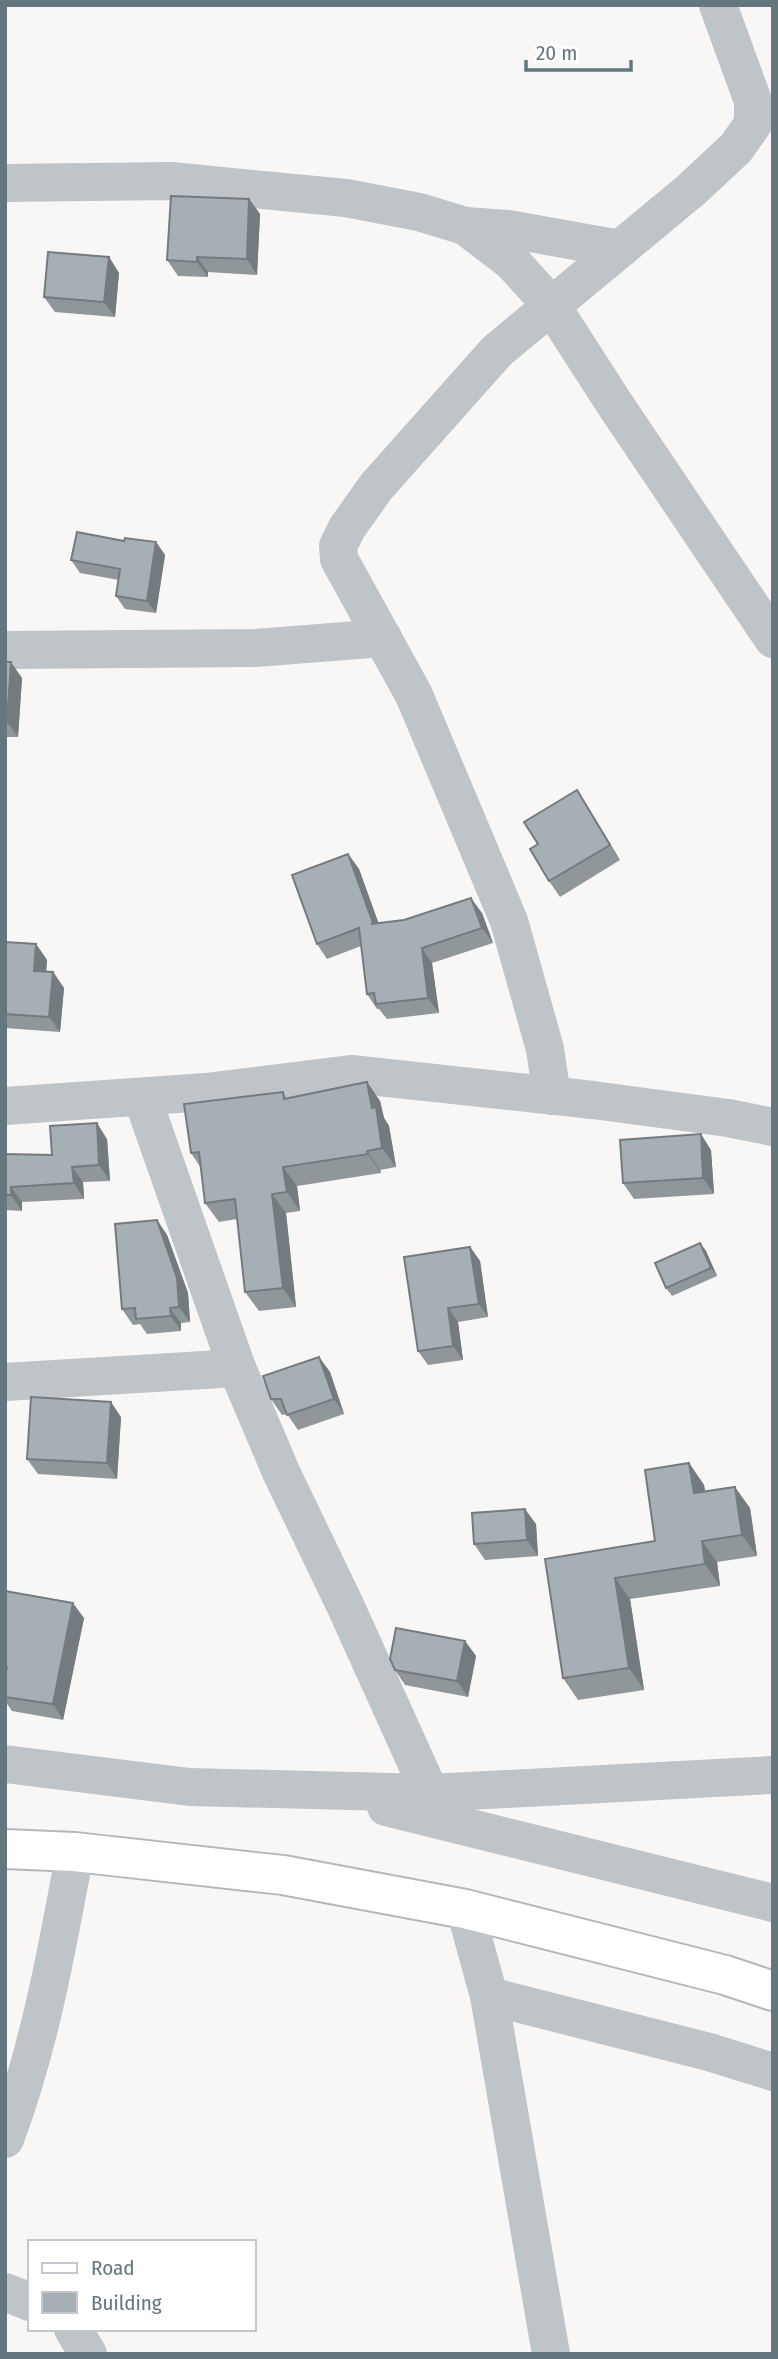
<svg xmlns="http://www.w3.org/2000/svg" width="778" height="2359" viewBox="0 0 778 2359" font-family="'Fira Sans Condensed',sans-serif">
	<rect width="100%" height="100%" fill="#f8f7f5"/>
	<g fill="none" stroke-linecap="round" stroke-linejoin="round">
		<defs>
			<path id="major" d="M5,1849L75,1852L283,1875L465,1909L725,1975L773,1991"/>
		</defs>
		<use href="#major" stroke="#b2b8bb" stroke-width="42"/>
		<g stroke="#bec4c7" stroke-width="38">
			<path d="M5,183L171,181L346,198L419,212L465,226L512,262L551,305L616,406L773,639"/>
			<path d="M465,226L508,229L620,249"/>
			<path d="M5,650L255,648L383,638"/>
			<path d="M552,1096L545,1049L509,921L414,695L339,559L338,546L347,528L376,487L497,351L691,190L736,148L753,124V101L718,5"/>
			<path d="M142,1097L237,1368L281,1472L345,1605L430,1793"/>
			<path d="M5,1106L206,1092L351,1074L593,1100L728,1118L773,1127"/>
			<path d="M5,1382L237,1368"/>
			<path d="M5,1764L190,1787L430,1793L773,1775"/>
			<path d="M386,1807L773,1903"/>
			<path d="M465,1909L489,1996L551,2354"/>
			<path d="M489,1996L709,2052L773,2072"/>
			<path d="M5,2139C40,2046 57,1949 75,1852"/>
			<path d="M5,2292L30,2302"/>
			<path d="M73,2329L88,2354"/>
		</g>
		<use href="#major" stroke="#fff" stroke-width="38"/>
	</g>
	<g fill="#8f979b">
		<path d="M249,199L260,214L257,275L208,272V277L178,276L167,260Z"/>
		<path d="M109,257L119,273L115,317L55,312L44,297Z"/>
		<path d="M124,541L156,542L165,555L156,613L125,609L116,596L119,580L80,573L71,560Z"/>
		<path d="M5,662L22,678L18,737H5Z"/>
		<path d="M587,806L620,860L560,897L549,881L538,844Z"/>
		<path d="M348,854L359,869L378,923L482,913L493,943L432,963L439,1013L387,1019L379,1009H377L367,994L361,946L327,959L317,944Z"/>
		<path d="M5,942L36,944L47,960L46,972H53L64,988L60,1032L5,1028Z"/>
		<path d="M367,1082L380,1101L384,1118L389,1126L396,1167L380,1170L381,1173L297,1186L300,1211L286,1213L296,1307L259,1311L245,1292L237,1219L219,1222L205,1203L201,1168L191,1153L283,1092L287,1099Z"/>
		<path d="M107,1139L110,1181L83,1182L84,1199L22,1202V1211L5,1210V1154L52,1155Z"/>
		<path d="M711,1150L714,1194L634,1199L623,1183Z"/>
		<path d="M157,1220L167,1235L188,1293L190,1322L181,1323V1331L147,1334L140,1324L133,1325L122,1309Z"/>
		<path d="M700,1243L706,1251L717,1276L672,1296L666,1288Z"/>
		<path d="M470,1247L480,1261L488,1317L458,1322L463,1360L428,1365L418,1351Z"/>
		<path d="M319,1357L330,1372L344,1414L298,1430L287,1414L282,1415L271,1399Z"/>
		<path d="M121,1417L117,1479L38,1474L27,1459Z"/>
		<path d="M689,1463L704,1485L705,1491L750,1508L757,1556L717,1562L720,1586L630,1599L644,1690L578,1700L563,1678L545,1559L655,1541Z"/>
		<path d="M536,1524L538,1556L485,1560L474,1544Z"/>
		<path d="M5,1591L84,1618L63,1720L12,1711L5,1701Z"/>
		<path d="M465,1641L476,1656L468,1697L405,1685L395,1670Z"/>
	</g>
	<g fill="#747b7e">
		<path d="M249,199L260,214L257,275L247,259Z"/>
		<path d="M109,257L119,273L115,317L104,302Z"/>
		<path d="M197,257L208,272V277L197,262Z"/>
		<path d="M156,542L165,555L156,613L147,601Z"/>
		<path d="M11,662L22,678L18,737L7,722Z"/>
		<path d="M577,790L587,806L620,860L610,845Z"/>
		<path d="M348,854L359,869L384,938L373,923Z"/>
		<path d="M471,898L482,913L493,943L482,928Z"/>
		<path d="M36,944L47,960L45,986L34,971Z"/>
		<path d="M422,948L432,963L439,1013L428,998Z"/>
		<path d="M53,972L64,988L60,1032L49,1017Z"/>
		<path d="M367,1082L380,1101L384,1118L389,1126L396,1167L382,1148L372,1108Z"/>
		<path d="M97,1123L107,1139L110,1181L99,1165Z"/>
		<path d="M701,1134L711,1150L714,1194L703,1178Z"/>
		<path d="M367,1151L380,1170L381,1173L368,1154Z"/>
		<path d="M72,1167L83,1182L84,1199L74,1183Z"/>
		<path d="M283,1167L297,1186L300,1211L287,1192Z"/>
		<path d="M11,1187L22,1202V1211L11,1195Z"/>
		<path d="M272,1194L286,1213L296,1307L283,1288Z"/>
		<path d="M157,1220L167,1235L188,1293L190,1322L179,1307Z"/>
		<path d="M700,1243L706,1251L717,1276L711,1268Z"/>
		<path d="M470,1247L480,1261L488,1317L479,1304Z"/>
		<path d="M170,1308L181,1323V1331L171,1316Z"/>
		<path d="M448,1308L458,1322L463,1360L453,1346Z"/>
		<path d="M319,1357L330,1372L344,1414L334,1399Z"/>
		<path d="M111,1402L121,1417L117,1479L107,1463Z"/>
		<path d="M689,1463L704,1485L709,1514L694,1493Z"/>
		<path d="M735,1487L750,1508L757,1556L742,1535Z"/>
		<path d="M525,1509L536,1524L538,1556L527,1540Z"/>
		<path d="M702,1541L717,1562L720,1586L705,1564Z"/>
		<path d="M615,1578L630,1599L644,1690L629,1668Z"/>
		<path d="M73,1603L84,1618L63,1720L53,1704Z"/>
		<path d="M465,1641L476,1656L468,1697L457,1681Z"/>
	</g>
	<g fill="#a6b0b4" stroke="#747b7e" stroke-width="2">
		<path d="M171,196L249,199L247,259L197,257V262L167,260Z"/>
		<path d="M48,252L109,257L104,302L44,297Z"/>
		<path d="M77,532L124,541L125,538L156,542L147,601L116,596L120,569L71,560Z"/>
		<path d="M5,662H11L7,722H5Z"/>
		<path d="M577,790L610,845L549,881L530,849L538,844L524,822Z"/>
		<path d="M348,854L373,923L371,924L404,920L471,898L482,928L422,948L428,998L376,1004L374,993L367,994L359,928L317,944L292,875Z"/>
		<path d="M5,942L36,944L34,971L53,972L49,1017L5,1014Z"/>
		<path d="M367,1082L372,1108L376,1107L382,1148L367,1151L368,1154L283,1167L287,1192L272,1194L283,1288L245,1292L235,1199L205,1203L199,1152L191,1153L184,1104L283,1092L284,1099Z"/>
		<path d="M97,1123L99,1165L72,1167L74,1183L11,1187V1195H5V1154L52,1155L50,1126Z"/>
		<path d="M701,1134L703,1178L623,1183L620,1140Z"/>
		<path d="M157,1220L177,1278L179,1307L170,1308L171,1316L136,1319L135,1308L122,1309L115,1224Z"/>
		<path d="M700,1243L711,1268L666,1288L655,1263Z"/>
		<path d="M470,1247L479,1304L448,1308L453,1346L418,1351L404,1257Z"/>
		<path d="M319,1357L334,1399L287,1415L281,1399H271L263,1376Z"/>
		<path d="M31,1397L111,1402L107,1463L27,1459Z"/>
		<path d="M689,1463L694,1493L735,1487L742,1535L702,1541L705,1564L615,1578L629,1668L563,1678L545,1559L655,1541L645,1470Z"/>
		<path d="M525,1509L527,1540L474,1544L472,1513Z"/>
		<path d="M5,1591L73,1603L53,1704L5,1697V1675L7,1667H5Z"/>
		<path d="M396,1628L465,1641L457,1681L395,1670L390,1659Z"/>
	</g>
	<rect width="778" height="2359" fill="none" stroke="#64777f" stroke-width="14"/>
	<rect x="28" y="2240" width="228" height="91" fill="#ffffff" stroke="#c1c9cc" stroke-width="2"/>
	<rect x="42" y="2263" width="35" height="10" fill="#ffffff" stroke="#c1c9cc" stroke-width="2"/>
	<text x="91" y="2275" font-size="21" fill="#64777f">Road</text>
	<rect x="42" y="2292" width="35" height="21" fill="#a6b0b4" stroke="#c1c9cc" stroke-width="2"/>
	<text x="91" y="2310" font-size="21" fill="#64777f">Building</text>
	<path d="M526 60v10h105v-10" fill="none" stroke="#64777f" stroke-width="3.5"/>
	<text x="536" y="60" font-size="21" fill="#64777f" stroke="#ffffff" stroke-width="5" paint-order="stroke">20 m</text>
</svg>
